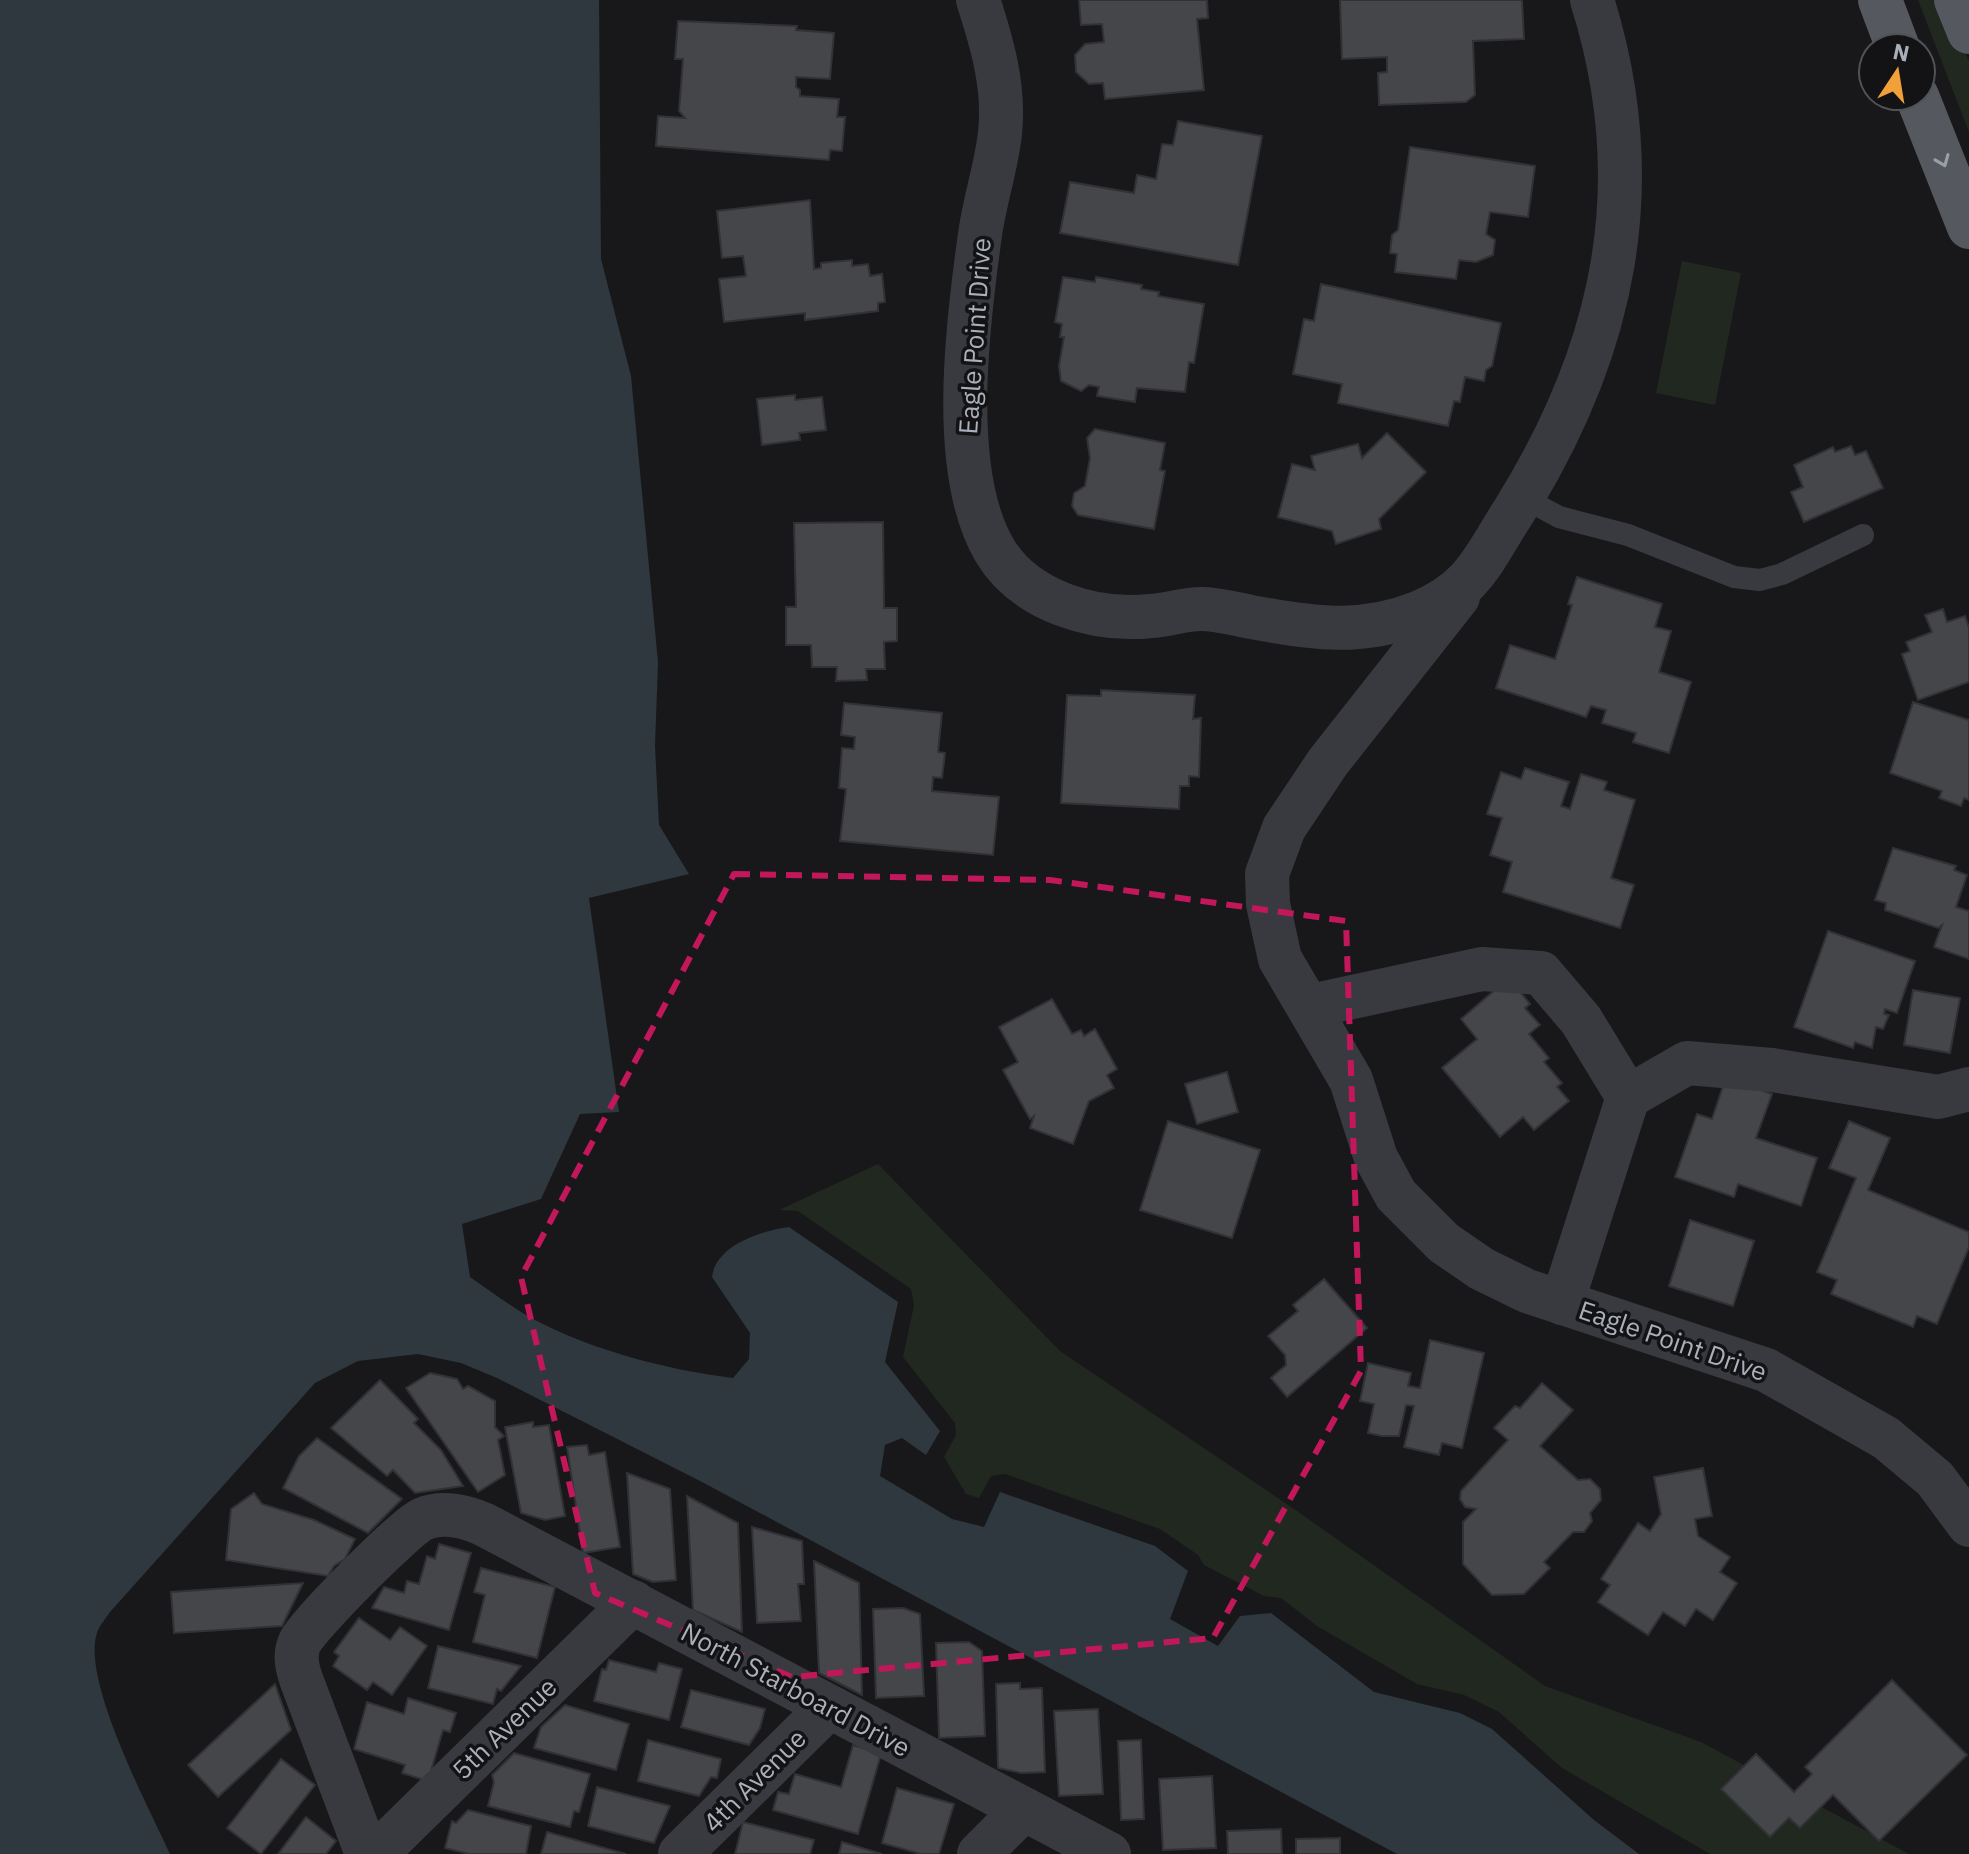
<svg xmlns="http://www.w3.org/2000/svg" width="1969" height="1854" viewBox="0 0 1969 1854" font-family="'IBM Plex Sans',sans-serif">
	<rect width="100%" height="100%" fill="#18181a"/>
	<g fill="#202820">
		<path d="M1918,0H1941L1969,61V132Z"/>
		<path d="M1682,261L1741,273L1715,405L1656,393Z"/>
		<path d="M878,1164L1060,1351L1297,1511L1545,1686L1701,1742L1909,1854H1710L1562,1768L1499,1712L1464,1695L1417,1684L1317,1626L1281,1598L1264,1596L1204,1565L1198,1555L1160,1529L1005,1474L991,1476L979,1498L966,1494L944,1457L956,1435L955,1423L903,1357L914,1305L911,1289L798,1211L779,1210Z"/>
	</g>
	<path fill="#2e383e" d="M0,0H599L601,259L631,376L658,662L655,746L659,825L689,874L589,898L619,1112L580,1114L541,1199L462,1224L470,1277C492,1292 514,1309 537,1321C595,1351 668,1370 733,1378L749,1359L750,1333L712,1277C716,1245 761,1231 789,1227L898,1302L885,1362L940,1431L926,1455L902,1438L885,1445L880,1476L952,1519L984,1527L1000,1492L1155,1546L1188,1571L1170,1619L1218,1646L1240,1616L1271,1613L1374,1692L1460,1713L1492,1729L1594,1820L1639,1854H1397L702,1482L497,1378L461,1363L418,1354L358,1361L315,1383L110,1612C106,1618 99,1626 97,1633C81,1680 149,1808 170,1854H0Z"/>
	<g fill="#44464a" stroke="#323236" stroke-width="2">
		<path d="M1079,0H1207L1208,18L1197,19L1204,90L1105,99L1103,83L1089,84L1076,72L1075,55L1085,44L1104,42L1102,24L1081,25Z"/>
		<path d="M1340,0H1522L1524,39L1473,41L1475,95L1466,102L1379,105L1378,73L1387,72V57L1342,59Z"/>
		<path d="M678,21L797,26L796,30L834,33L830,79L796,77V87L800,90V96L839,99L837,117H845L842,151L830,150L829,160L656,146L658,116L685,118L679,111L683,59H675Z"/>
		<path d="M1178,121L1262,136L1238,265L1060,233L1070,182L1134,193L1137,175L1156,179L1162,144L1173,145Z"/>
		<path d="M1410,147L1535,166L1528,217L1490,212L1486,234L1495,240L1493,255L1476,262L1459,260L1456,279L1395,272L1397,254L1390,253L1392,235L1398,230Z"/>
		<path d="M810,200L814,269L821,268V263L852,260V266L868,264L870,276L882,274L885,302L878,303V311L805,320V313L724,322L719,279L746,276L743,256L722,258L717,211Z"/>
		<path d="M1063,277L1095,282L1096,277L1142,285L1141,289L1159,292L1158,296L1204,304L1194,363L1189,362L1185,392L1137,388L1135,402L1097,396L1099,387L1089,385L1081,391L1061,381L1059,366L1064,337H1060L1062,324L1055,322Z"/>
		<path d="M1321,284L1501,323L1492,366L1486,370L1484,381L1465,377L1460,402L1454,401L1448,426L1338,403L1342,384L1293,374L1304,319L1314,321Z"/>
		<path d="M795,395V400L822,397L826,430L799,433L800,440L762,445L757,399Z"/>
		<path d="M1095,429L1165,443L1160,470L1165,471L1154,529L1078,515L1072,506L1074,493L1085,486L1090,458L1087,438Z"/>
		<path d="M1387,433L1426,472L1379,519L1381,529L1336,544L1332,531L1278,517L1292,464L1315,470L1311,456L1358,444L1362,458Z"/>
		<path d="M1851,446L1855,455L1866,451L1883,488L1804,522L1791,492L1803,487L1794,465L1833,447L1835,452Z"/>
		<path d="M883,522L884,608H897V641L884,642L885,669H866L867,680L836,681L837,667H812L811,645H786V607H796L794,523Z"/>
		<path d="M1577,577L1662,604L1655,627L1671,631L1659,672L1691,682L1669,753L1633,742L1636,733L1602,723L1606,710L1591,706L1586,717L1496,688L1510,645L1555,659L1572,605L1568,604Z"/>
		<path d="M1943,609L1947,622L1965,616L1969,628V682L1918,700L1902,654L1910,651L1906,642L1932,632L1925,615Z"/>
		<path d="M1101,690L1195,695L1193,719L1201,718L1199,777L1189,776V786H1180L1179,809L1061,803L1067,695L1101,696Z"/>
		<path d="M1913,702L1969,720V800L1964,798L1961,806L1939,798L1942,791L1890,773Z"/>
		<path d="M844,703L942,713L938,752L945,753L942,778L933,777L932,791L999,797L993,855L840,841L846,789L839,788L842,748L854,749L855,737L841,735Z"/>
		<path d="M1525,768L1569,782L1561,806L1570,809L1581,774L1607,782L1604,790L1635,800L1611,878L1634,885L1620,928L1503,892L1512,862L1490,855L1502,818L1487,814L1501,772L1521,779Z"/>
		<path d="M1893,848L1956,866L1954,870L1967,875L1956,907L1969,911V959L1934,947L1942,925L1938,928L1885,910L1886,903L1875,900Z"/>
		<path d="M1828,931L1915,961L1897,1013L1885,1009L1884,1014L1889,1015L1883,1029L1876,1027L1872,1048L1855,1042L1853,1048L1794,1027Z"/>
		<path d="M1509,978L1530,1004L1525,1008L1540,1025L1529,1034L1549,1058L1544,1062L1562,1083L1557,1087L1569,1101L1534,1130L1523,1117L1500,1137L1442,1068L1477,1039L1461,1019Z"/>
		<path d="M1913,990L1960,998L1950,1053L1904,1045Z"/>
		<path d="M1052,999L1072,1034L1081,1030L1084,1036L1095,1029L1117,1069L1107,1075L1114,1088L1089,1101L1073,1144L1030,1128L1034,1116L1030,1119L1003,1070L1018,1062L999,1027Z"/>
		<path d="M1227,1072L1238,1112L1197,1124L1185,1084Z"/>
		<path d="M1726,1077L1772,1094L1756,1138L1817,1158L1801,1206L1738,1184L1734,1197L1675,1177L1697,1114L1712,1119Z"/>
		<path d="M1168,1121L1260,1150L1232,1238L1140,1210Z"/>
		<path d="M1849,1121L1890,1138L1868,1190L1969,1232V1247L1937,1324L1917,1316L1913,1327L1831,1294L1837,1280L1817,1272L1856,1178L1829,1168Z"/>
		<path d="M1690,1220L1754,1241L1733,1306L1669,1286Z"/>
		<path d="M1324,1279L1367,1328L1287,1397L1271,1378L1286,1365L1285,1355L1268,1336L1298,1311L1293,1305Z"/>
		<path d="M1430,1340L1484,1353L1462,1448L1442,1443L1439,1455L1404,1447L1414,1406L1406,1405L1399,1436H1382L1368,1433L1374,1404L1360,1401L1368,1363L1411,1373L1408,1386L1420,1388Z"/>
		<path d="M430,1373L457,1379L463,1389L468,1386L495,1401V1427L504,1436L498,1440L505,1475L478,1492L406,1388Z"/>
		<path d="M380,1380L418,1419L414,1423L441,1450L463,1486L415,1493L393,1470L387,1476L331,1428Z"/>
		<path d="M1542,1383L1573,1410L1540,1446L1578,1480L1590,1479L1600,1489L1601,1500L1590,1513L1592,1521L1584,1532H1573L1544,1562L1550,1568L1524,1594L1492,1595L1463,1564V1522L1476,1509L1465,1507L1460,1499L1461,1491L1508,1440L1494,1428L1515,1406L1520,1408Z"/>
		<path d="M533,1422V1427L549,1425L565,1516L545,1520L521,1513L505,1427Z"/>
		<path d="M317,1438L402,1499L368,1533L283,1488L299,1456Z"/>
		<path d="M587,1445L589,1455L605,1452L620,1547L583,1553L567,1447Z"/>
		<path d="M1703,1468L1712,1516L1695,1519L1698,1536L1730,1557L1720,1572L1737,1583L1713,1620L1696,1609L1685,1626L1663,1612L1648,1635L1598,1602L1610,1585L1601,1579L1638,1523L1650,1531L1661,1514L1654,1477Z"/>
		<path d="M627,1473L670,1489L676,1580L653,1582L633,1574Z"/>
		<path d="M254,1493L262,1504L314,1520L355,1539L345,1559L334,1566L328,1576L226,1560L231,1509Z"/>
		<path d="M687,1496L738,1523L742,1632L693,1610Z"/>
		<path d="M752,1527L802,1541L804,1584H798L801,1621L757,1623Z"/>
		<path d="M439,1544L471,1553L449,1630L372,1608L384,1587L404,1593L407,1581L419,1584L427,1556L435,1559Z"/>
		<path d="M814,1561L859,1583L862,1695L819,1673Z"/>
		<path d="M481,1568L555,1587L537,1658L473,1642L485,1595L474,1592Z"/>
		<path d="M303,1583L282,1626L174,1633L171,1592Z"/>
		<path d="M903,1608L920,1614L924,1696L876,1698L873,1609Z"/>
		<path d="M359,1618L390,1640L400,1627L427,1646L392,1695L373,1682L367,1690L333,1666L339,1656L334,1652Z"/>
		<path d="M969,1642L982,1651L985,1736L939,1738L936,1643Z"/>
		<path d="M438,1646L521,1666L501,1691L497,1689L493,1704L428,1688Z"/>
		<path d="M609,1660L656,1672L659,1663L682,1669L669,1720L594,1701L602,1669L606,1670Z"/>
		<path d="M1892,1680L1967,1755L1879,1841L1833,1795L1800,1828L1789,1818L1770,1837L1721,1789L1756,1754L1794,1792L1812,1774L1805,1767Z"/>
		<path d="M1020,1683V1689L1042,1688L1045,1772L1021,1773L998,1768L996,1684Z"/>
		<path d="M275,1684L291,1730L218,1797L188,1765Z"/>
		<path d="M691,1690L765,1709L760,1728L749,1745L681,1727Z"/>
		<path d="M408,1698L456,1713L450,1732L443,1730L428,1781L402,1773L405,1765L354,1749L367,1702L404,1714Z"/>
		<path d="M565,1705L629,1724L616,1770L534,1748L541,1727Z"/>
		<path d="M1098,1709L1103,1794L1059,1796L1054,1711Z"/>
		<path d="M648,1740L721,1759L717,1778L711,1777L699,1796L638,1781Z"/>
		<path d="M1141,1740L1144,1819L1121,1820L1118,1741Z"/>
		<path d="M853,1745L881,1754L858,1834L773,1810L778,1792L789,1794L795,1774L841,1787Z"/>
		<path d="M514,1753L590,1774L579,1812L574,1811L570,1827L488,1806L494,1782L492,1775Z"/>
		<path d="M281,1759L315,1785L261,1854L227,1828Z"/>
		<path d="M1212,1776L1216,1848L1163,1850L1159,1779Z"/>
		<path d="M597,1787L670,1806L654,1843L588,1826Z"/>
		<path d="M897,1788L954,1804L939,1854H921L882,1843Z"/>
		<path d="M468,1810L531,1826L526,1854H469L445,1848L452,1821L456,1823Z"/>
		<path d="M306,1817L336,1841L326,1854H278Z"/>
		<path d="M743,1822L814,1840L810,1854H735Z"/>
		<path d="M1281,1829L1282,1854H1228L1227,1831Z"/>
		<path d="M547,1832L626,1854H541Z"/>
		<path d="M1340,1838V1854H1296V1839Z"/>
		<path d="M842,1842L882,1854H839Z"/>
	</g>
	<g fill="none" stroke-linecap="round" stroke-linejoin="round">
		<path stroke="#393a3f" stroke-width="22" d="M1522,497L1559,517L1628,535L1734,577L1760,580L1782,574L1863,535"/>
		<g stroke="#393a3f" stroke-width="44">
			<path d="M978,0C992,43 1005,87 1000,133C996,170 983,205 979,242C967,328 949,474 995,551C1025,601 1094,622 1151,616C1168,615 1184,609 1201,609C1218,609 1235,614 1251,617C1310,628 1361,636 1418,613C1474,590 1483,559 1514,511C1615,349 1650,184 1592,0"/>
			<path d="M1458,597L1328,762L1284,828L1267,874L1268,904L1280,959L1351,1080L1376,1158L1396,1195L1444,1243L1482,1269L1527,1291L1766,1370L1886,1438L1935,1479L1969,1525"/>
			<path d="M1311,1006L1482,969L1541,973L1581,1020L1628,1097L1562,1303"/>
			<path d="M1628,1097L1687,1063L1772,1070L1938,1097L1969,1089"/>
			<path d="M367,1854L301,1679C297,1667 294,1654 300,1642C309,1624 405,1527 423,1519C442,1511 465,1516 483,1524L1109,1854"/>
			<path d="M376,1854L633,1602"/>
			<path d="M680,1854L829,1707"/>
			<path d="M979,1854L1024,1809"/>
		</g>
		<g stroke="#55585e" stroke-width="44">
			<path d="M1880,0L1898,48"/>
			<path d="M1956,0L1969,32"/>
			<path d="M1917,96L1969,227"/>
		</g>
	</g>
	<defs><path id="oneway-chevron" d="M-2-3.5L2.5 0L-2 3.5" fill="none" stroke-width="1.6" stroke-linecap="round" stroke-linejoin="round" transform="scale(2)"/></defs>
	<use stroke="#999ea8" href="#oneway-chevron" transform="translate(1943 161) rotate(68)"/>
	<path fill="none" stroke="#c2185b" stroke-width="6" stroke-dasharray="16 10" stroke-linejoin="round" d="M734,874L1050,880L1346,921L1361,1371L1213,1638L792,1677L595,1593L521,1277Z"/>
	<g text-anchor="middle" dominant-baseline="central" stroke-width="7" stroke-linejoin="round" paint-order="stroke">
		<g font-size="26" fill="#aab0ba" stroke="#131315">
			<text transform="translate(974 336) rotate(-86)">Eagle Point Drive</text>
			<text transform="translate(1673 1340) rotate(19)">Eagle Point Drive</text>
			<text transform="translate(796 1689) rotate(28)">North Starboard Drive</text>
			<text transform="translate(504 1728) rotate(-44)">5th Avenue</text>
			<text transform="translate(754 1780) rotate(-45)">4th Avenue</text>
		</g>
	</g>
	<g transform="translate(1897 72) rotate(12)"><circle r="38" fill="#131315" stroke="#4f5257" stroke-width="2"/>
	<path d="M0-6L14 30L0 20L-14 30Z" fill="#f0a13a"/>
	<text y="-12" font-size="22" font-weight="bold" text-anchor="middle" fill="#aab0ba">N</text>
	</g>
</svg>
